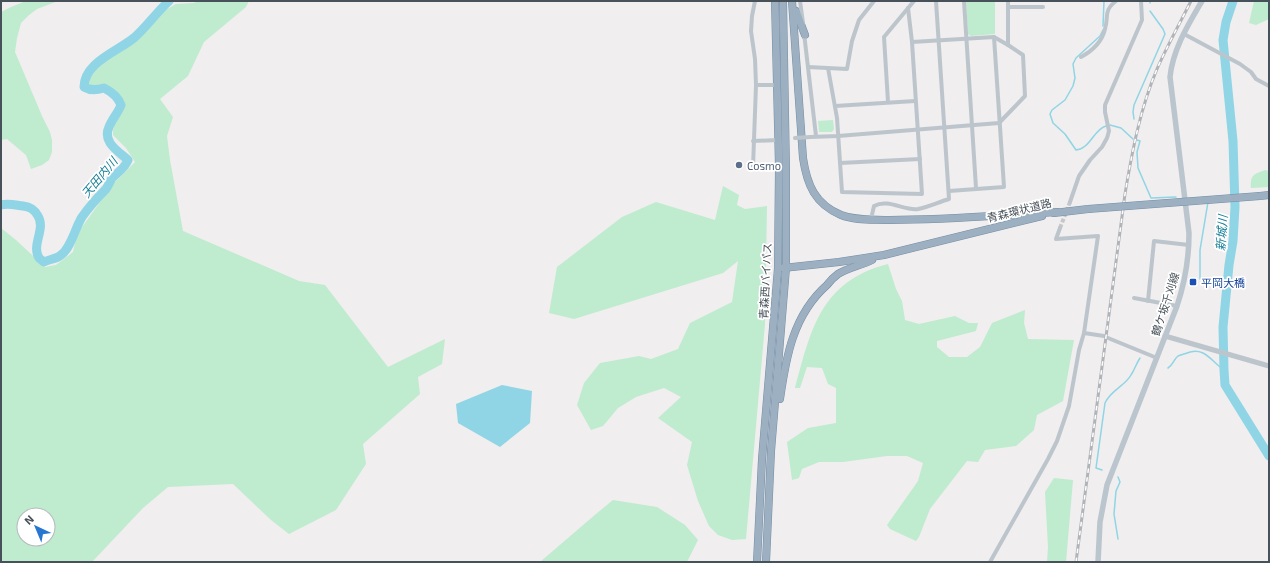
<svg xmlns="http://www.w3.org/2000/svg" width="1270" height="563" viewBox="0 0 1270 563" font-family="'Exo 2','Noto Sans JP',sans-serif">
	<rect width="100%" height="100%" fill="#f0eeee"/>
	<g fill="#bfebcf" fill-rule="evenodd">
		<path d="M26,1H58L37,9L29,15L21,23L17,38L15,52L42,116L50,132L52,140V152L49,160L42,165L31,169L26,155L7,139L1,140V12L11,7Z"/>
		<path d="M198,1H249L246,7L204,42L188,76L160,99L173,117L167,136L170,160L183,231L299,281L325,285L388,367L445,339L442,364L418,377L420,394L363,444L366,464L336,510L289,534L271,520L233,484L168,487L143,508L92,562H1V228L16,240L45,267L56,265L73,252L77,234L113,184L135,162L126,148L113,135C113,132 113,127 115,123C122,107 132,107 114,91C107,85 101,85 91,87L87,82L90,75L96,68L134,41L162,12L176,4L194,3ZM24,515H48V539H24Z"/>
		<path d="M966,1H995V34L971,36L968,34Z"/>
		<path d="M1254,1H1269V19L1256,25L1249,23Z"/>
		<path d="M833,120L834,129L832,132H819L818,121Z"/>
		<path d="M1265,170L1269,171V187L1251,188C1250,175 1254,174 1265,170Z"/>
		<path d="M723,186L739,195L737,205L745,209L767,206L765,324L746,539L732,540L718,535L709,526L698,501L687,465L692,442L658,418L681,397L664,388L636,397L618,408L603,426L591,430L577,405L584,383L600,363L639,356L651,359L678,349L690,323L732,302L738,261L723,273L574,319L549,313L557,267L622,217L656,202L715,220Z"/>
		<path d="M888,264L896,289L902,301L905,320L919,324L955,316L969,323H978L976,331L937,341V347L949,357H967L980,347L992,323L1025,310L1024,323L1028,339L1074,340L1063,401L1037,415L1034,430L1016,446L985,450L978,462L967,461L930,509L919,537L916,541L890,529L887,525L918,481L923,463L907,456H887L843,462H819L802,469L799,478L792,480L787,442L808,428L836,423V388L828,384L822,368L807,367L800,388H795C811,329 821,281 888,264Z"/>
		<path d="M1054,478L1073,480L1066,562H1047L1048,547L1045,492Z"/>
		<path d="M613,500L657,507L685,525L698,540L687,562H540L596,514Z"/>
	</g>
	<path fill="#8fd5e5" d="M502,385L532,391L530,423L500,447L458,423L456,404Z"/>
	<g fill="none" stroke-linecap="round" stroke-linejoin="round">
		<g stroke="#8fd5e5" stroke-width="1.5">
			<path d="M1150,1V3"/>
			<path d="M1103,26L1104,1"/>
			<path d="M1103,30L1100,36L1076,58L1073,64L1075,78L1073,86L1065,100L1052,110L1050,114L1053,123L1065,134L1076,150C1090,149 1094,129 1106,126"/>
			<path d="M1134,119L1133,112L1134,105L1165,34L1163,29L1150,11"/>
			<path d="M1110,125L1121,128L1133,139"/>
			<path d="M1137,140L1140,141L1137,152L1138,168L1151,198L1176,197"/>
			<path d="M1200,279V250L1208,202"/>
			<path d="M1212,281L1227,284"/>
			<path d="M1168,368C1173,365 1174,359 1178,356C1180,355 1184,354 1187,353C1204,346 1211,361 1224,370"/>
			<path d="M1102,470L1096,468L1105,403C1111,390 1125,386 1131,375C1135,369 1136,364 1140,358"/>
			<path d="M1118,477L1120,482L1116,491L1114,514L1118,539"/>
		</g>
		<g stroke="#8fd5e5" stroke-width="9">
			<path d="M1233,1L1226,22L1223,40L1233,141L1235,207L1233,241L1229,265L1223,327L1224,370L1225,385L1269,456"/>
			<path d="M1,205C8,203 15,205 23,206C30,207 34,209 38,216C46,229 31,245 39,258L44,262C49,259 57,259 61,255C71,248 75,228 82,217C89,207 97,198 106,189C108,186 110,182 112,178C118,172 125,168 128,160C118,151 102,142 109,127C112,119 118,113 121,105C118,97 112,92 104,88C97,90 91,91 84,87C84,62 119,51 135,37C147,26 157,12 169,1"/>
		</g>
		<path stroke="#c6c7c9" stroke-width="4" stroke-dasharray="4 2" stroke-linecap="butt" d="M1060,228L1070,202"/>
		<defs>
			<g id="trunk">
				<path d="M792,1L803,158C807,185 815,204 841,215C856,221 874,219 890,220C946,220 1002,215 1057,212"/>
				<path d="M796,11L805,35"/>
				<path d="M1260,196L1269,195"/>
				<path d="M1054,213L1088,209"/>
				<path d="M783,268L839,262L884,255L1042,216"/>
				<path d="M780,399C786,357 793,315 827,285C830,281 834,277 838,274C848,268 862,265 872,260"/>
				<path d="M757,562L762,459L778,268L779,167L775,1"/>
				<path d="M766,562L771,451L786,268V170L783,1"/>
			</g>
		</defs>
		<use href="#trunk" stroke="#748da5" stroke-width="8"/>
		<g stroke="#bdc5cc" stroke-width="4">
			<path d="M755,1L752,16L751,31L755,59L756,85L753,167H779"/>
			<path d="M800,1L803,23"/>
			<path d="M964,1L976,188"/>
			<path d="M1008,1V45"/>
			<path d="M1008,7H1043"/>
			<path d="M804,33L816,136"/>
			<path d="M1184,34L1240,64L1251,72L1256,79L1269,86"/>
			<path d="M1081,57C1092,51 1102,42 1105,29C1109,16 1103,11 1116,1"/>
			<path d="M808,67L847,69L852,41L859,20L874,1"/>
			<path d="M828,68L837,118L842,192L922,194L912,42L908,8"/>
			<path d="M756,85H776"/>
			<path d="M888,102L884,37L914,1"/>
			<path d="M835,106L915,101"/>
			<path d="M810,137L838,136L999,123L1025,96L1023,55L1008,45L994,37L912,42"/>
			<path d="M753,141L778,140"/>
			<path d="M840,163L920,159"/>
			<path d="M949,191L1004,187L994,37"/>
			<path d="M1070,202L1079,176L1090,160L1102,147L1107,138L1109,131L1105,112V105L1142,20L1141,1"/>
			<path d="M871,219L874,206C888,198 904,211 918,209C928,207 939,202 949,199L936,1"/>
			<path d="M1134,298L1177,306"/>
			<path d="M1148,301L1154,241L1189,245"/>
			<path d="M1084,333L1104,336"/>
			<path d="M1108,338L1157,358"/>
			<path d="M990,562L1048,459L1057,441L1069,406L1079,350L1084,333L1098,236L1056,239L1060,228"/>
		</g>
		<path stroke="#bdc5cc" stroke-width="5" d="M1165,336L1269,366"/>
		<path stroke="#bbc5ce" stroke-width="5.5" d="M1098,562L1100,522L1107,485L1177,306C1185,282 1189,259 1189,233L1170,77C1173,49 1188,25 1202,1"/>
		<use href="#trunk" stroke="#9cb0c2" stroke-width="7"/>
		<defs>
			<path id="rail" d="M1076,562L1125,194C1132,152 1140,109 1157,69C1167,46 1180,23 1191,1"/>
		</defs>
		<use href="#rail" stroke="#b0b3b8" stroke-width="3"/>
		<use href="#rail" stroke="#fff" stroke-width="1.5" stroke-dasharray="4.5" stroke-linecap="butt"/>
		<defs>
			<path id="trunk-bridge" d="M1088,209L1260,196"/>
		</defs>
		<use href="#trunk-bridge" stroke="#748da5" stroke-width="8" stroke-linecap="butt"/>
		<path stroke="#bdc5cc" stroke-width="4" d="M795,138L810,137"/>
		<use href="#trunk-bridge" stroke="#9cb0c2" stroke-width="7"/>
	</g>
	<circle fill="#5c6f8a" stroke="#fff" stroke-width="1.5" cx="739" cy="165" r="4"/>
	<rect fill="#1a4fb4" stroke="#fff" stroke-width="1.5" x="1189" y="278" width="8" height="8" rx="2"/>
	<g text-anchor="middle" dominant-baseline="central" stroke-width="3.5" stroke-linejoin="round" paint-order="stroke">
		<g font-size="11" fill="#4e5e75" stroke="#fff" text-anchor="start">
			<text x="747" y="165">Cosmo</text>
		</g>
		<g font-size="11" fill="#475159" stroke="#fff">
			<text transform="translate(1019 210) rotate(-14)">青森環状道路</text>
			<text transform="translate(765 281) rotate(-87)">青森西バイパス</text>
			<text transform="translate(1165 304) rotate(-72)">鶴ケ坂千刈線</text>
		</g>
		<g font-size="11" fill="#164399" stroke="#fff" text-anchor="start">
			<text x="1201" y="282">平岡大橋</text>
		</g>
		<g font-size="12" font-style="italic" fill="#177f96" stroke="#fff">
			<text transform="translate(99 177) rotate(-50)">天田内川</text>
			<text transform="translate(1221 233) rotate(-86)">新城川</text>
		</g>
	</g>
	<rect width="1270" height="563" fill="none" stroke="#475159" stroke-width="4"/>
	<g transform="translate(36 527) rotate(316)"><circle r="19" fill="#ffffff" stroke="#b5b9bd"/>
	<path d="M0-3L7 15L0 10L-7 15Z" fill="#2776d1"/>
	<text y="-6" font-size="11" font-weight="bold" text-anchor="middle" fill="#475159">N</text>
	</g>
</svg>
